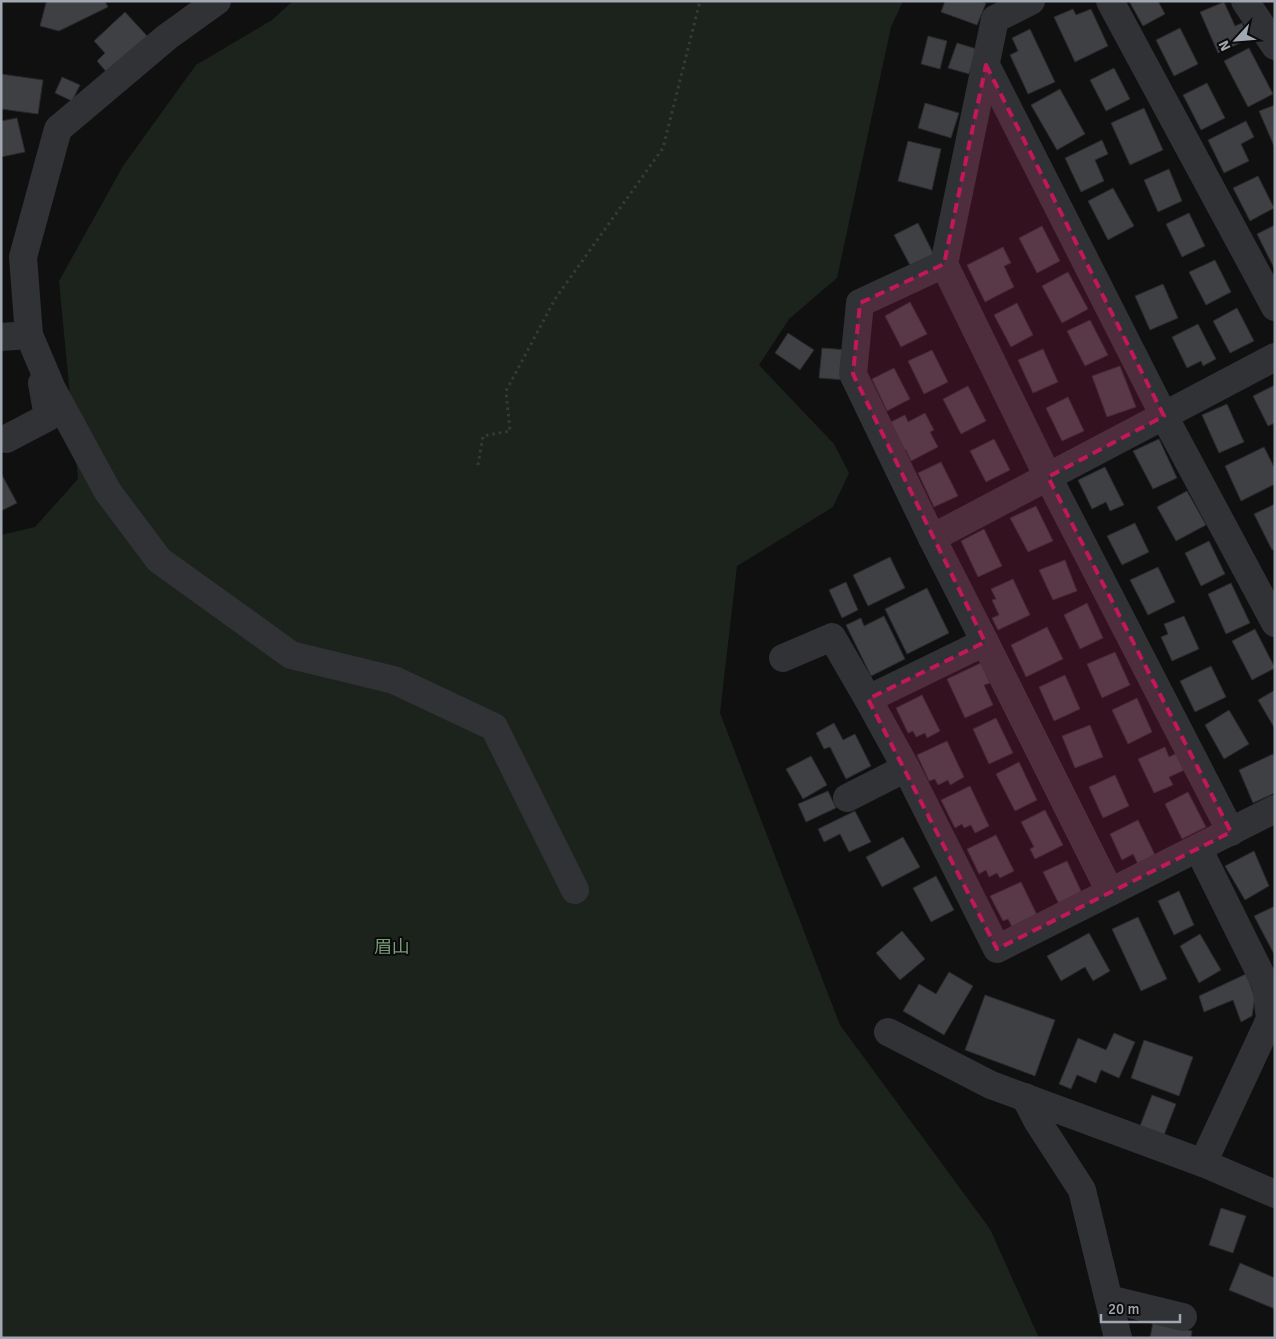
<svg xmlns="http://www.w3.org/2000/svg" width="1276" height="1339" viewBox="0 0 1276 1339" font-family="Signika,'Noto Sans JP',sans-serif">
	<rect width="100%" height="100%" fill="#101011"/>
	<path fill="#1c231c" d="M293,1H903L891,27L837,278L789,319L759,365L834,444L849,473L833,507L737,566L720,713L840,1025L990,1229L1039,1338H1V535L35,527L78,479L59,281L123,166L196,65L272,20Z"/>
	<g fill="#3f4044" stroke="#2a2a2d">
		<path d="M49,1H105L108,7L59,31L40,26L46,3Z"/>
		<path d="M945,1H982L986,3L977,25L941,12Z"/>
		<path d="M1129,1H1158L1165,14L1143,26Z"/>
		<path d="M1224,2L1235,26L1242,23L1249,39L1218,53L1200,12Z"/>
		<path d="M1073,9L1076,15L1091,9L1108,46L1075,62L1054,17Z"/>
		<path d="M125,12L149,38L109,75L97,61L105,53L94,41Z"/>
		<path d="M1180,28L1198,64L1174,76L1156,40Z"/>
		<path d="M1030,29L1055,82L1028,94L1010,55L1018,51L1012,38Z"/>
		<path d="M928,36L947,41L940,69L921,64Z"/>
		<path d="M957,43L977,49L969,74L948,68Z"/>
		<path d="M1249,48L1273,94L1248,107L1224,61Z"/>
		<path d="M1114,68L1130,99L1106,111L1090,80Z"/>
		<path d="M1,74L43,80L38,114L1,109Z"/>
		<path d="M62,77L80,85L72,101L55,93Z"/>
		<path d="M1207,83L1225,118L1201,130L1183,95Z"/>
		<path d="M1060,89L1085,134L1057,150L1031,105Z"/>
		<path d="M925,103L959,113L951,138L918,128Z"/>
		<path d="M1275,105V146H1274L1259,111Z"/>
		<path d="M1144,108L1163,150L1130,165L1111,123Z"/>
		<path d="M17,118L25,152L1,157V121Z"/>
		<path d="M1246,121L1254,137L1241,144L1249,161L1224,173L1208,140Z"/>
		<path d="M1102,140L1108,154L1095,160L1104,181L1081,192L1065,158Z"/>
		<path d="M908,141L941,149L932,190L898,181Z"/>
		<path d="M1169,169L1182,201L1158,212L1144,180Z"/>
		<path d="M1258,176L1274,208L1250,221L1233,188Z"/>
		<path d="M1113,188L1134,226L1108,240L1088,201Z"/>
		<path d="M1189,213L1205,246L1182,257L1166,224Z"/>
		<path d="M918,223L935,257L912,269L894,235Z"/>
		<path d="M1275,225V268H1274L1257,234Z"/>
		<path d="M1042,226L1060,261L1037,273L1019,238Z"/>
		<path d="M1003,247L1011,263L1004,266L1014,287L985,302L967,265Z"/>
		<path d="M1215,260L1231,292L1206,305L1189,272Z"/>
		<path d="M1068,272L1088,309L1062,323L1042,286Z"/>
		<path d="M1163,284L1178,318L1150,330L1135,296Z"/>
		<path d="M910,302L927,334L901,347L885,316Z"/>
		<path d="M1017,303L1033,335L1011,347L994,315Z"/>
		<path d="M1237,308L1254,341L1230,353L1213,321Z"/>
		<path d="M1090,320L1108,355L1085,366L1067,331Z"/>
		<path d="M1198,324L1216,359L1203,366L1201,361L1187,368L1172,337Z"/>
		<path d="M788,333L814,350L800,370L775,353Z"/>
		<path d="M822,348L849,350L846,380L819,378Z"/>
		<path d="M1043,349L1058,382L1033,393L1018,360Z"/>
		<path d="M932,350L948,382L924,394L908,361Z"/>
		<path d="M1120,366L1136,407L1107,417L1092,376Z"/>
		<path d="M894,368L910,399L887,411L872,379Z"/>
		<path d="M1275,385V423L1268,426L1253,396Z"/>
		<path d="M968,386L986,421L961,434L943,399Z"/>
		<path d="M1068,397L1084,431L1062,441L1046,408Z"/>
		<path d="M1227,404L1244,442L1219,453L1202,415Z"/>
		<path d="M925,413L934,430L930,432L938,447L911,461L906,450L900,453L885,425L905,415L908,422Z"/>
		<path d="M994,439L1010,470L986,482L970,451Z"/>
		<path d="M1159,439L1177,478L1153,489L1133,451Z"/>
		<path d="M1264,447L1275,469V484L1241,501L1225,466Z"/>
		<path d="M941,462L958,496L934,507L918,473Z"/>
		<path d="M1105,467L1124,505L1110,511L1106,502L1092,509L1078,480Z"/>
		<path d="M1,473L17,503L1,511Z"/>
		<path d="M1187,491L1206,525L1176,541L1157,507Z"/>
		<path d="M1275,504V549L1272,550L1254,514Z"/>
		<path d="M1036,506L1053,541L1028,552L1010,518Z"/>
		<path d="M1135,523L1149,552L1122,565L1107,536Z"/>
		<path d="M984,529L1002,566L978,577L961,541Z"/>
		<path d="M1209,541L1225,574L1201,586L1185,553Z"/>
		<path d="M890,557L905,588L868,606L853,575Z"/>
		<path d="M1065,560L1077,591L1053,600L1039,570Z"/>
		<path d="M1158,567L1175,602L1148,615L1130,580Z"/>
		<path d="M1013,579L1030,615L998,630L992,618L999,615L992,600L996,599L991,589Z"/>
		<path d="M846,582L858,610L842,618L829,590Z"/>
		<path d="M1231,583L1250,623L1226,634L1208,594Z"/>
		<path d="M927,588L949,633L907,654L885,609Z"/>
		<path d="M1087,603L1103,638L1080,649L1064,615Z"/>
		<path d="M884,616L905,659L871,676L846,625L861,618L864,626Z"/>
		<path d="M1184,616L1199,649L1172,661L1161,637L1168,634L1164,624Z"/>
		<path d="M1047,627L1063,659L1026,677L1011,645Z"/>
		<path d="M1255,629L1275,668L1252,680L1232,641Z"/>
		<path d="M1115,652L1130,685L1102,698L1087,664Z"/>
		<path d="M981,663L990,683L984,685L993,705L965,718L947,679Z"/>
		<path d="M1211,666L1226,697L1195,712L1180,681Z"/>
		<path d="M1065,675L1080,709L1054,721L1039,687Z"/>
		<path d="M1275,690V729L1258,700Z"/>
		<path d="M922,695L940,731L927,738L925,733L916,737L913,731L908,733L896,708Z"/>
		<path d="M1137,698L1152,732L1128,744L1112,710Z"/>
		<path d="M1229,710L1249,744L1224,759L1205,725Z"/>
		<path d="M996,718L1013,753L989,764L973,729Z"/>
		<path d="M834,723L843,740L855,734L871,766L846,779L830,747L824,749L816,733Z"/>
		<path d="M1090,725L1103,757L1075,768L1062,736Z"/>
		<path d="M947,741L964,777L950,785L948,780L938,785L935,779L929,781L917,755Z"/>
		<path d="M1165,747L1169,757L1183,750L1191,767L1169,777L1173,785L1154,793L1138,759Z"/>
		<path d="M1273,754L1275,759V793L1253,803L1239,770Z"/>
		<path d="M811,756L827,785L803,799L786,769Z"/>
		<path d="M1019,762L1037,800L1015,811L996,774Z"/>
		<path d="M1115,775L1129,806L1103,818L1089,787Z"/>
		<path d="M970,786L989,826L975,833L971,825L964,828L962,824L955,828L941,800Z"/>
		<path d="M828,791L836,808L806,822L798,804Z"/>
		<path d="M1188,792L1206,827L1182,839L1165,804Z"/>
		<path d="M1045,810L1063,845L1035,859L1030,849L1034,847L1021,822Z"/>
		<path d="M855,811L871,842L849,852L840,834L824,842L818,829Z"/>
		<path d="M1138,820L1155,855L1138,864L1133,854L1122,860L1110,834Z"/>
		<path d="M996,835L1014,871L1000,878L997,873L989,877L986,870L979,874L967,849Z"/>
		<path d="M903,837L920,867L882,887L866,857Z"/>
		<path d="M1254,851L1269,886L1245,900L1225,866Z"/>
		<path d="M1067,861L1082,893L1059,904L1043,872Z"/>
		<path d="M936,876L954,910L931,922L913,888Z"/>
		<path d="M1021,882L1038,917L1013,929L1008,919L1003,921L990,896Z"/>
		<path d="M1179,891L1194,925L1174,935L1158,901Z"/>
		<path d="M1275,906V956L1254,916Z"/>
		<path d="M1138,917L1167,979L1141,991L1112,929Z"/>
		<path d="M902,931L925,959L900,980L876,953Z"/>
		<path d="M1089,933L1110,971L1093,981L1085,967L1061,981L1047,956Z"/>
		<path d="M1200,934L1221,970L1199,983L1180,946Z"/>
		<path d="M949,972L973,986L944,1035L903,1011L919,984L936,994Z"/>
		<path d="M1246,974L1255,997L1252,1016L1241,1022L1233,1000L1204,1012L1199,996Z"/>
		<path d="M985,995L1055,1020L1035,1076L965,1050Z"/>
		<path d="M1114,1033L1135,1042L1119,1078L1101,1070L1096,1083L1077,1075L1071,1089L1059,1084L1078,1038L1106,1050Z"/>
		<path d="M1144,1040L1193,1057L1179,1096L1131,1078Z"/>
		<path d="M1152,1095L1176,1104L1164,1135L1140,1126Z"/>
		<path d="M1221,1208L1246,1216L1233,1253L1209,1245Z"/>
		<path d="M1240,1263L1275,1278V1309L1229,1290Z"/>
		<path d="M1153,1322L1192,1331L1191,1338H1150Z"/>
	</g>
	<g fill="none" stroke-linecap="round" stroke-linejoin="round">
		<path stroke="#37393d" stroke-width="3" stroke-dasharray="2.5 4" stroke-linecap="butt" d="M478,465L483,436L510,431L506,391L555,299L663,148L700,1"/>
		<g stroke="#313236" stroke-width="28">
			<path d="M217,1L167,37L58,129L23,257L29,335L52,389L108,492L159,560L291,655L394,680L494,727L575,890"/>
			<path d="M1031,1L995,19L944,264L1048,477L1231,832"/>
			<path d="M1110,1L1275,307"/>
			<path d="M1245,1L1275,46"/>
			<path d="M986,65L1164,416L1275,623"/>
			<path d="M944,264L860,303L853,374L932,538L1275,357"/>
			<path d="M1,337L29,335"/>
			<path d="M6,439L48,417L42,383"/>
			<path d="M932,538L985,642L868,699L906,768L997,949L1275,809"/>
			<path d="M985,642L1110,892"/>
			<path d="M783,658L832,637L868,699"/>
			<path d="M847,798L906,768"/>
			<path d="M888,1032L991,1085L1203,1163L1270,1019L1266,985L1198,848"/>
			<path d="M1025,1097L1038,1122L1082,1190L1118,1338"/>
			<path d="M1203,1163L1275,1194"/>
			<path d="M1109,1299L1183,1317"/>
		</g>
	</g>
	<path fill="#c2185b" fill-opacity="0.2" stroke="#c2185b" stroke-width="4" stroke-dasharray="10 6" stroke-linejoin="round" d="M986,65L1164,416L1048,477L1231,832L997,949L868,699L985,642L853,374L860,303L944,264Z"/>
	<g text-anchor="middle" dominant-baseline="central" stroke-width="4" stroke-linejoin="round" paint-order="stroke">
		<g font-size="18" fill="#799c78" stroke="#0b0b0c">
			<text x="392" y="947">眉山</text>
		</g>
	</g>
	<rect width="1276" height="1339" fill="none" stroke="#a1a8b2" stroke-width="5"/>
	<g transform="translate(1236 40) rotate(244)" stroke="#0b0b0c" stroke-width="4" paint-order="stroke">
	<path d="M0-4L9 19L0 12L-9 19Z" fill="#a1a8b2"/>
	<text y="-8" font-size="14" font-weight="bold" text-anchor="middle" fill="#a1a8b2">N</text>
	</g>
	<path d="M1101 1314v8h79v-8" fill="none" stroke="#a1a8b2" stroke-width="2.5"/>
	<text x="1108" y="1314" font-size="15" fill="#a1a8b2" stroke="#0b0b0c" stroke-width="4" paint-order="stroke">20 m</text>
</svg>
